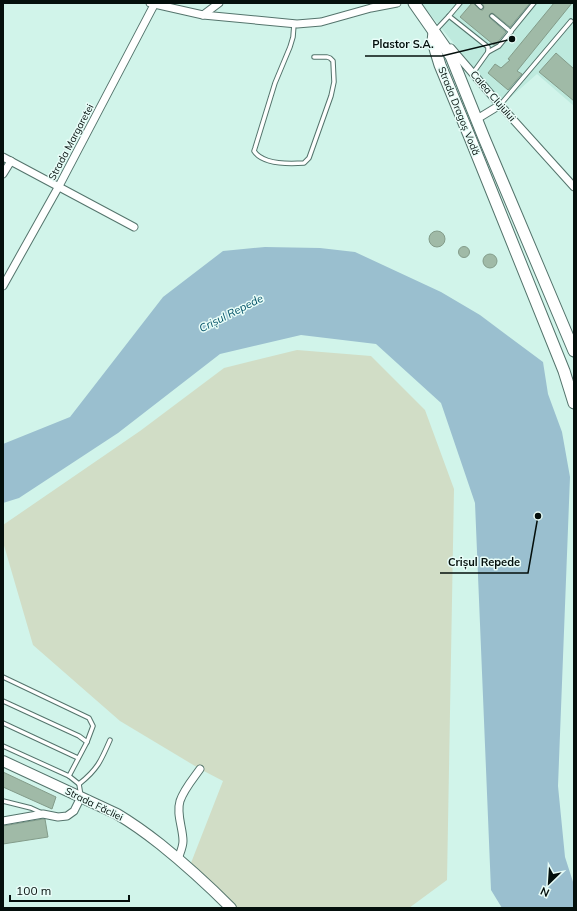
<svg xmlns="http://www.w3.org/2000/svg" width="577" height="911" viewBox="0 0 577 911" font-family="Mulish,sans-serif">
	<rect width="100%" height="100%" fill="#d1f4ea"/>
	<path fill="#beeade" d="M421,3H574V106L537,74L503,104Z"/>
	<path fill="#d1ddc6" d="M297,350L371,356L425,410L454,489L447,880L409,908H236L189,868L223,781L200,769L120,721L33,645L3,542V525L140,431L224,368Z"/>
	<path fill="#9abfcf" d="M265,247L320,248L355,252L441,292L480,315L543,362L548,394L562,432L570,477L558,786L565,857L574,885V908H502L491,890L475,503L441,403L376,344L301,335L220,354L118,433L19,498L3,503V444L70,417L163,297L223,251Z"/>
	<g fill="#a0baa7" stroke="#839c8a">
		<path d="M472,3H474L475,5L481,10H483L484,7L482,3H530L510,27L494,14L492,13L490,14L489,16L490,18L506,32L497,43L494,45L460,17Z"/>
		<path d="M554,3H572L517,71L522,74L508,90L488,73L495,64L501,68L510,60L508,59Z"/>
		<path d="M556,53L574,69V101L539,72Z"/>
		<circle cx="437" cy="239" r="8"/>
		<circle cx="464" cy="252" r="5.5"/>
		<circle cx="490" cy="261" r="7"/>
		<path d="M3,772L56,797L52,809L3,787Z"/>
		<path d="M43,819H45L48,837L3,844V826Z"/>
	</g>
	<g fill="none" stroke-linecap="round" stroke-linejoin="round">
		<defs>
			<g id="lane">
				<path d="M477,3L481,7"/>
				<path d="M449,16L488,47V52L473,73"/>
				<path d="M492,16L511,32"/>
				<path d="M294,24L293,37L290,47L275,83L255,148L254,151C263,165 290,164 304,163L309,158L331,96L334,82L333,61L330,58L327,57H314"/>
				<path d="M435,31L449,16L460,3"/>
				<path d="M488,52L499,46L534,3"/>
				<path d="M500,105L571,21"/>
				<path d="M3,677L89,718L93,726L87,742L69,776"/>
				<path d="M3,701L79,736L87,742"/>
				<path d="M3,723L78,758"/>
				<path d="M3,746L69,776L79,784L81,796"/>
				<path d="M79,784C97,770 101,761 110,740"/>
				<path d="M3,801L31,808L42,813"/>
			</g>
			<g id="street">
				<path d="M150,3L203,15L297,24L321,22L371,8L397,3"/>
				<path d="M203,15L219,3"/>
				<path d="M451,48L500,105L574,187"/>
				<path d="M477,119L500,105"/>
				<path d="M3,157L134,227"/>
				<path d="M3,174L11,161"/>
				<path d="M3,286L59,186L154,5"/>
				<path d="M3,821L43,814L58,817L67,816L74,811L81,797"/>
				<path d="M178,859C180,853 183,847 183,841C183,828 176,814 180,801C184,789 193,779 200,769"/>
			</g>
			<path id="secondary" d="M3,761L117,814C132,823 146,833 160,844C185,864 208,885 231,908"/>
			<g id="primary">
				<path d="M414,3L451,56L484,138L574,351"/>
				<path d="M434,32L433,41L436,52L440,65L471,140L564,371L574,403"/>
			</g>
		</defs>
		<use href="#lane" stroke="#54746c" stroke-width="5.5"/>
		<use href="#street" stroke="#54746c" stroke-width="9"/>
		<use href="#secondary" stroke="#54746c" stroke-width="12"/>
		<use href="#primary" stroke="#54746c" stroke-width="13"/>
		<use href="#lane" stroke="#fff" stroke-width="3.5"/>
		<use href="#street" stroke="#fff" stroke-width="7"/>
		<use href="#secondary" stroke="#fff" stroke-width="10"/>
		<use href="#primary" stroke="#fff" stroke-width="11"/>
	</g>
	<g text-anchor="middle" dominant-baseline="central" stroke-width="3" stroke-linejoin="round" paint-order="stroke">
		<g font-size="10" fill="#040f0c" stroke="#e8fdf8">
			<text transform="translate(493 96) rotate(49)">Calea Clujului</text>
			<text transform="translate(459 111) rotate(68)">Strada Dragoș Vodă</text>
			<text transform="translate(71 142) rotate(-62)">Strada Margaretei</text>
			<text transform="translate(94 804) rotate(26)">Strada Făcliei</text>
		</g>
		<g font-size="11" font-style="italic" fill="#005066" stroke="#e8fdf8">
			<text transform="translate(231 313) rotate(-27)">Crișul Repede</text>
		</g>
	</g>
	<path fill="none" stroke="#040f0c" stroke-width="1.5" d="M512 39L442 56H365M538 516L528 573H440"/>
	<g fill="#040f0c" stroke="#e8fdf8" stroke-width="1.5">
		<circle cx="512" cy="39" r="4"/>
		<circle cx="538" cy="516" r="4"/>
	</g>
	<g font-size="11" text-anchor="middle" font-weight="bold" fill="#040f0c" stroke="#e8fdf8" stroke-width="3" stroke-linejoin="round" paint-order="stroke">
		<text x="403" y="48">Plastor S.A.</text>
		<text x="484" y="566">Crișul Repede</text>
	</g>
	<rect width="577" height="911" fill="none" stroke="#040f0c" stroke-width="8"/>
	<g transform="translate(549 883) rotate(205)" stroke="#e8fdf8" stroke-width="3" paint-order="stroke">
	<path d="M0-3L7 15L0 10L-7 15Z" fill="#040f0c"/>
	<text y="-6" font-size="11" font-weight="bold" text-anchor="middle" fill="#040f0c">N</text>
	</g>
	<path d="M10 895v6h119v-6" fill="none" stroke="#040f0c" stroke-width="2"/>
	<text x="16" y="895" font-size="12" fill="#040f0c" stroke="#e8fdf8" stroke-width="3" paint-order="stroke">100 m</text>
</svg>
